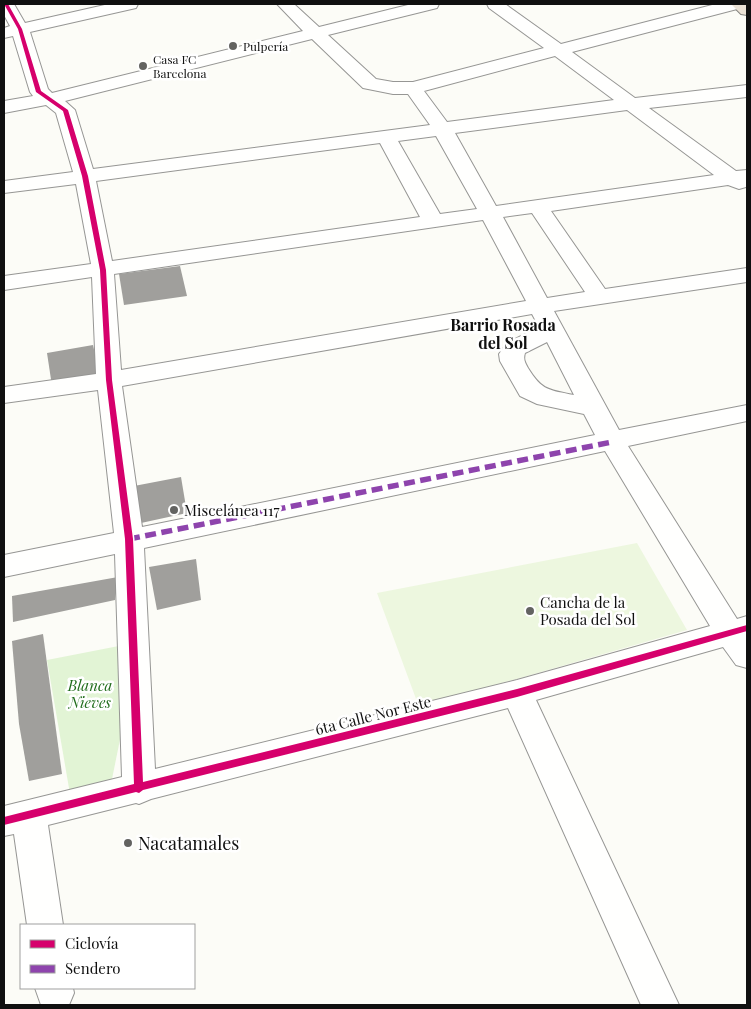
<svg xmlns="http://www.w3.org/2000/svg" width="751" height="1009" viewBox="0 0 751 1009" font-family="'Playfair Display',serif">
	<rect width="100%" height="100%" fill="#fcfcf7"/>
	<path fill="#e2f4d5" d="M129,644L127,705L111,784L70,794L47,660Z"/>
	<path fill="#edf7df" d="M637,543L687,630L419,707L377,593Z"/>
	<g fill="#a09f9c">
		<path d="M180,266L187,296L124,305L119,274Z"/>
		<path d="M93,345L100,377L52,386L47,353Z"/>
		<path d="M181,477L187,513L141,523L134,486Z"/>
		<path d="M196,559L201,600L157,610L149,567Z"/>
		<path d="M118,577L115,600L13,622L12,596Z"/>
		<path d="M43,634L62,774L29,781L19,724L12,641Z"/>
	</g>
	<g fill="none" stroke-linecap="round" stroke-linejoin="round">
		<defs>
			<g id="minor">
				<path d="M4,4H14L25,23L109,4H138L136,8L30,32L48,89L52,93L303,31L277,4H294L319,27L412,4H439L437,8L328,35L376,79L393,82H413L544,48L489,8L487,4H505L561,44L716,4H743L741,8L572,52L635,98L747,85V97L649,108L736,171L747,170L746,187L739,189L728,185L551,211L605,289L747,268V282L554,311L619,430L747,405V421L628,446L737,619L747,616V668L736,665L723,647L536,700L679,1005H641L508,708L151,799L139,804L136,803L48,825L63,925H27L14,834L4,836V806L122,777L115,554L4,577V555L114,533L98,390L4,403V387L96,374L92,277L4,290V276L91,264L76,184L4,193V181L73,172L56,113L46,105L4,113V101L33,96L30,92L13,36L4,38V28L10,26L4,15ZM312,39L363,88L393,94H408L430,125L93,169L75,110L65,101ZM555,56L614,100L447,122L424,91ZM627,110L714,175L496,206L455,133ZM436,136L477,209L440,214L398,141ZM380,143L420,217L112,261L96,181ZM532,213L585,292L547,298L503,217ZM483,220L526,301L121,370L114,274ZM532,314L539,327L507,343L499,354L500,361L520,396L537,404L584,414L595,435L142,527L122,386ZM547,342L574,395C549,390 542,391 528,368C525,363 523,359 525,353ZM605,451L710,626L517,680L155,769L144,548Z"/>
				<path d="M35,988H73L74,993L69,1005H41Z"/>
			</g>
			<path id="highway" d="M731,4H747V15L741,14Z"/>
		</defs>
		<use href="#minor" stroke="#969694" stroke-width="2"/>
		<use href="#highway" stroke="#848481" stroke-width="2"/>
		<use href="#minor" fill="#fffffe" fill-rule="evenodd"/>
		<use href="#highway" fill="#ebe2d6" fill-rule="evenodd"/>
		<path stroke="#8e44ad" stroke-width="5.5" stroke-dasharray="11 5.5" stroke-linecap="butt" d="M129,539L612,442"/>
		<defs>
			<path id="cycleway" d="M4,4H8L22,29L41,91L68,110L88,176L106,270L112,380L133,539L143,782L517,689L747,625V631L517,697L143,790L139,793L136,792L4,825V817L134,784L125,539L106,380L100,270L82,176L63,111L36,92L18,29Z"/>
		</defs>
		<use href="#cycleway" stroke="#fff" stroke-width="3"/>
		<use href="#cycleway" fill="#d6006c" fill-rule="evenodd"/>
	</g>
	<g fill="#636361" stroke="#fff" stroke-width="2">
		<circle cx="233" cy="46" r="5"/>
		<circle cx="143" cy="66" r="5"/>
		<circle cx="174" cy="510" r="5"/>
		<circle cx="530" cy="611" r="5"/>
		<circle cx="128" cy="843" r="5"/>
	</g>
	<g text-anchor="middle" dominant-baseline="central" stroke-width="5" stroke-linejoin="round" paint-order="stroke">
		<g font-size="12" fill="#101010" stroke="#fff" text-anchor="start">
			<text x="243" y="46">Pulpería</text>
			<text x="153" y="59">Casa FC<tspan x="153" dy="14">Barcelona</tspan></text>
		</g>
		<g font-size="15" fill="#101010" stroke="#fff" text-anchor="start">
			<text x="184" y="510">Miscelánea 117</text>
			<text x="540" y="602">Cancha de la<tspan x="540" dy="17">Posada del Sol</tspan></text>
		</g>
		<g font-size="15" font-style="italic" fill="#216d1c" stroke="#fff">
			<text x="90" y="685">Blanca<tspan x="90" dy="17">Nieves</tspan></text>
		</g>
		<g font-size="15" fill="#101010" stroke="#fff">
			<text transform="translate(373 715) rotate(-14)">6ta Calle Nor Este</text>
		</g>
		<g font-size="16" font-weight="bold" fill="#101010" stroke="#fff">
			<text x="503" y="324">Barrio Rosada<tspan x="503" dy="18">del Sol</tspan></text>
		</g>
		<g font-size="18" fill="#101010" stroke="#fff" text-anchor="start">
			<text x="138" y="843">Nacatamales</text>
		</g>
	</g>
	<rect width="751" height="1009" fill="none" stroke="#101010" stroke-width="10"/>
	<rect x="20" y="924" width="175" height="65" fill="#ffffff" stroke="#9f9f9f"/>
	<rect x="30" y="940" width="25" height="8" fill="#d6006c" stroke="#9f9f9f"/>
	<text x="65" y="949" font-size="15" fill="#101010">Ciclovía</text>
	<rect x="30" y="965" width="25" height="8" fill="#8e44ad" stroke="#9f9f9f"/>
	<text x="65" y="974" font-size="15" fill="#101010">Sendero</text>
</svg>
